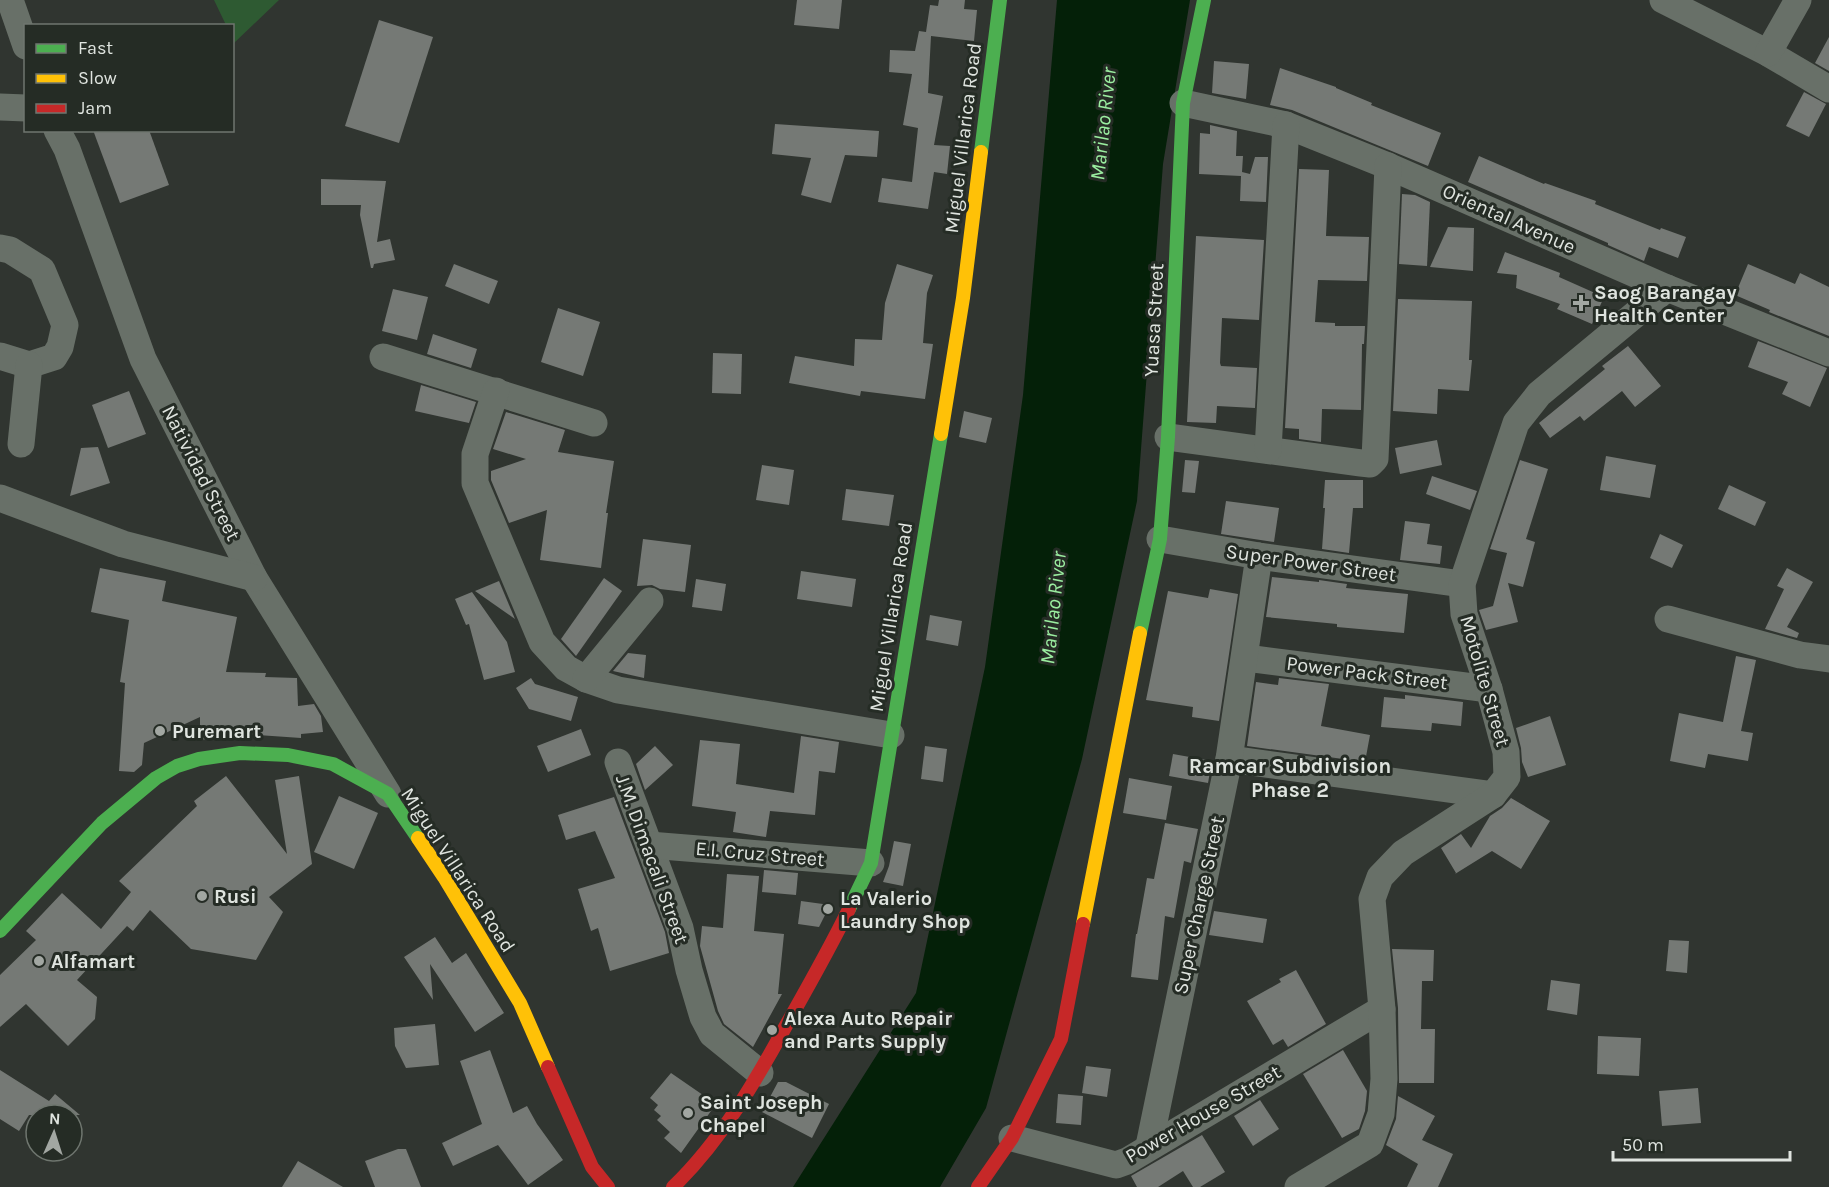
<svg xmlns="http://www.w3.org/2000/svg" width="1829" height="1187" viewBox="0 0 1829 1187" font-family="Karla,sans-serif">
	<rect width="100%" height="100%" fill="#303530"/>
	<path fill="#2e5a32" d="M214,0H279L234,43L232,26L226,25Z"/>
	<path fill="#042008" d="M1057,0H1190L1163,164L1137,501L1082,759L986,1108L940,1187H793L916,993L985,667L1023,395Z"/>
	<g fill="#757975">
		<path d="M797,0H842L839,29L794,25Z"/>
		<path d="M939,0H965L964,9L977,10L974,41L931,36L928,93L943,96L934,145L950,146L947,174L934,172L928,209L878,202L882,178L912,182L918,128L903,125L912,74L889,72L890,50L915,51L919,31L926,32L930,5L938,6Z"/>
		<path d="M379,20L433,37L399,143L345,126Z"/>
		<path d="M1829,37V71L1815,63Z"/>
		<path d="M1214,61L1249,64L1246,99L1212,93Z"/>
		<path d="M1280,68L1336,87V88L1372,103L1371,105L1441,133L1428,166L1292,110L1270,105Z"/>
		<path d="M1804,92L1826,104L1809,137L1786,126Z"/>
		<path d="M775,124L879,131L877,157L845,155L831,203L801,195L811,158L772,154Z"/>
		<path d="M1210,125L1237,131L1236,156H1243L1242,172L1250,174L1255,157H1268L1266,202L1240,201L1241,176L1199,174L1200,133L1210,134Z"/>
		<path d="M93,130H149L169,185L120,203Z"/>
		<path d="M1479,156L1544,184L1545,183L1596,201L1595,204L1660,230L1661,228L1686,237L1678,258L1649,247L1644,261L1608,245V243L1468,182Z"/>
		<path d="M1299,169L1329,170L1326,236L1369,237L1367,281L1318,280L1315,322L1335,323V326H1365L1364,344H1362L1361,410L1322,409L1321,442L1299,439V429L1285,428Z"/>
		<path d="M321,179L386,181L377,242L390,239L395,260L374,264L373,268H371L360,215L361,205H321Z"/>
		<path d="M1402,194L1415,195L1430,202L1427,266L1399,264Z"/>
		<path d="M1448,227L1474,228L1473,271L1430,267Z"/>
		<path d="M1196,236L1264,240L1259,320L1222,318L1220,363L1221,366L1257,368L1255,408L1217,406L1216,423L1187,422Z"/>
		<path d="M1505,252L1560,273L1559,277L1604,297L1592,324L1557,309L1560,304L1516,288L1517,275L1497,273Z"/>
		<path d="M454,264L498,281L489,304L445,286Z"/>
		<path d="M897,264L933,275L927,293L923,343L933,344L925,399L861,391L860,396L789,383L795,356L854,366L855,339L882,340L885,303Z"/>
		<path d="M1748,264L1795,284L1800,273L1829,287V336L1769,312L1770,310L1735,295Z"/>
		<path d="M393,289L428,297L417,340L382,331Z"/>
		<path d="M1398,299L1472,301L1469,360H1472L1469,391L1438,389L1437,414L1393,411Z"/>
		<path d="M558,308L600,322L583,376L541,362Z"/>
		<path d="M433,334L477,349L471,368L427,354Z"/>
		<path d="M1758,341L1827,368L1810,407L1782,394L1788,382L1748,367Z"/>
		<path d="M1628,346L1661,386L1635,407L1622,391L1584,421L1580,416L1550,438L1539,423L1605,369L1602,366Z"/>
		<path d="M713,353L742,354L741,394L712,393Z"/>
		<path d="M421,385L476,402L469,423L415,411Z"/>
		<path d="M129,391L146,434L108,448L92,405Z"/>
		<path d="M964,411L992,418L986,443L959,437Z"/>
		<path d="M506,412L565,430L558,452L614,461L606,513H608L601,568L540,560L547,510L509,523L491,480V471L526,459L493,449Z"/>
		<path d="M1437,440L1442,465L1400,474L1395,448Z"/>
		<path d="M98,447L110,483L70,496L81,448Z"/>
		<path d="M1606,456L1656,465L1650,498L1600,490Z"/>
		<path d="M1185,460L1199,461L1195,493L1182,492Z"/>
		<path d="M1520,460L1548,469L1526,539L1535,542L1523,587L1508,583L1518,622L1486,630L1479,610L1493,606L1507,553L1490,549Z"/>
		<path d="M762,465L794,470L789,505L756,500Z"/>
		<path d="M1432,476L1477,491L1470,510L1426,494Z"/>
		<path d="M1325,480H1363V508H1353L1349,553L1322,549L1325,508H1323Z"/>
		<path d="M1729,485L1766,502L1755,526L1718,509Z"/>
		<path d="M846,489L894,495L889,526L842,520Z"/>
		<path d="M1226,501L1279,508L1274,542L1221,534Z"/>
		<path d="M1405,521L1430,524L1427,544L1442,546L1440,564L1400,560Z"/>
		<path d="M1660,534L1683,545L1672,568L1650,558Z"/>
		<path d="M643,539L691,545L685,592L660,589L652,585L637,586Z"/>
		<path d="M100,568L166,581L162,601L237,617L226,672L266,673L265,677L297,678L298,706L314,704L321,716L323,732L301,734V738L241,734L200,740V717L144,743L142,765L134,772L119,771L125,683L120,682L129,620L91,612Z"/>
		<path d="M1787,568L1813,582L1787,627L1799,633L1797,638L1765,629L1784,589L1777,586Z"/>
		<path d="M801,571L856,579L852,607L797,599Z"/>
		<path d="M1272,577L1319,582V580L1347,584L1346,588L1408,594L1404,633L1337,627V624L1266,617Z"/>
		<path d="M604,578L622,591L576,656L561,639Z"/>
		<path d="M696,579L726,584L722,611L692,607Z"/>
		<path d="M499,581L515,619L475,591Z"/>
		<path d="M1210,589L1238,594L1219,721L1192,717L1193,707L1146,700L1168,591L1208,598Z"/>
		<path d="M472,592L507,642L515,672L484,680L469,624L466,625L455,599Z"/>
		<path d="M930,615L962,621L958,646L926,640Z"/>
		<path d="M628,653L646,655L644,678L613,671Z"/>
		<path d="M1736,656L1756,660L1741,731L1753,733L1748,761L1708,754L1705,768L1670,761L1679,713L1723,722Z"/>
		<path d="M531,678L535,684L578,697L571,721L529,709L516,688Z"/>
		<path d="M1279,678L1329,684L1321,726L1370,735L1365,762L1247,746L1256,682L1278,685Z"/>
		<path d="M1405,695L1463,702L1461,726L1432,723L1431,731L1381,727L1384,697L1405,699Z"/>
		<path d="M1550,716L1566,765L1528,777L1522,762L1521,748L1516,728Z"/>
		<path d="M581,729L591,755L548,772L537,746Z"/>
		<path d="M801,736L839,742L835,773L819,771L815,815L770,811L766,837L733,832L736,812L692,806L700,740L740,744L736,784L794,793Z"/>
		<path d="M655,746L673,765L645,790L636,764Z"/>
		<path d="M925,746L947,749L943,782L921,779Z"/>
		<path d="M1173,754L1212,761L1208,783L1169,776Z"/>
		<path d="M226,776L287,854L275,780L299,776L312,864L269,897L283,912L256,960L191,949L150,910L133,931L127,926L77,980L97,997L95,1019L68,1046L26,1004L0,1027V975L36,940L26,931L62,893L101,929L131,892L119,881L197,806L194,801Z"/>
		<path d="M1129,778L1172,786L1166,820L1123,813Z"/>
		<path d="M339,796L378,813L354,869L314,852Z"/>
		<path d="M614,797L665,932L669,953L610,971L598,928L591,931L578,889L615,878L595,831L566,840L558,815Z"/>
		<path d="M1511,798L1550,821L1521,869L1492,851L1455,874L1456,873L1441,848L1461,834L1471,848L1490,816L1502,808Z"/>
		<path d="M1165,823L1198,829L1191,863L1184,861L1174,918L1165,916L1158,980L1131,977L1136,934H1137L1147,878L1154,879Z"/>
		<path d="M894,841L911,844L903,886L883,882L889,866Z"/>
		<path d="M764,870L798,873L796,895L762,892Z"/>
		<path d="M727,874L759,876L754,931L784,934L778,994H782L753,1047L724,1024L718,1011L700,946L702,926L723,928Z"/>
		<path d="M801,901L830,905L819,927L798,924Z"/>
		<path d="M1214,911L1267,919L1263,943L1209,935Z"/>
		<path d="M435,937L452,963L466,953L504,1013L475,1032L430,964L433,1000L404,957Z"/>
		<path d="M1669,940L1689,941L1687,973L1666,971Z"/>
		<path d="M1392,949L1434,950L1433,981H1422L1421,1029H1435L1434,1083H1399L1398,1008Z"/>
		<path d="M1296,970L1326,1024L1288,1047L1283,1039L1273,1045L1247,1001L1281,982L1279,979Z"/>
		<path d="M1551,980L1580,984L1577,1015L1547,1010Z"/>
		<path d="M435,1024L439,1065L406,1068L395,1046L394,1028Z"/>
		<path d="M1598,1036L1641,1038L1639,1076L1597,1074Z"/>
		<path d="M490,1050L513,1113L527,1106L537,1124L563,1160L528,1185L498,1145L453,1166L442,1143L482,1124L460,1061Z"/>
		<path d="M1343,1050L1367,1091L1365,1111L1359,1129L1342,1138L1303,1074Z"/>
		<path d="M1086,1066L1111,1069L1107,1097L1082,1093Z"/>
		<path d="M0,1070L49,1101L55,1094L80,1115H29L19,1131L0,1119Z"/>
		<path d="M671,1073L716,1104L681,1153L664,1138L670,1132L657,1120L661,1116L654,1110L658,1105L650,1098Z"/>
		<path d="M778,1082H786L829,1104L812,1138L762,1112Z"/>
		<path d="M1698,1088L1701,1123L1662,1126L1659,1091Z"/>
		<path d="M1058,1094L1083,1096L1081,1125L1056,1123Z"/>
		<path d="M1398,1096L1435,1116L1422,1140L1453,1154L1438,1187H1407L1418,1164L1386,1145L1396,1119Z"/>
		<path d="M1260,1100L1279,1129L1253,1146L1234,1116Z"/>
		<path d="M1202,1135L1225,1172L1200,1187H1193L1183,1171L1158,1187H1137L1131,1176Z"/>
		<path d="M398,1149H406L421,1187H375L365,1161Z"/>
		<path d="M298,1161L343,1187H282Z"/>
	</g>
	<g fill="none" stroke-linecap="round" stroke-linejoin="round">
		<g stroke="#687068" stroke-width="27">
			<path d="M10,0L26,46"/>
			<path d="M1663,0L1768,53L1829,89"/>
			<path d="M1768,53L1798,0"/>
			<path d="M1183,103L1286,125L1388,166L1667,288L1829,353"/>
			<path d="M0,107L26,108"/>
			<path d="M57,130L67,149L143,359L254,578L388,794"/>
			<path d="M0,248L10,250L42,270L65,325L60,347L54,357L29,365"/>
			<path d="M0,356L29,365"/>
			<path d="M383,357L594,423"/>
			<path d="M496,391L475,454V483L542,642L566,668L586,679L618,690L891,735"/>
			<path d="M1168,437L1361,463L1370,464L1375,459L1388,166"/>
			<path d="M21,444L29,365"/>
			<path d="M1268,450L1286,125"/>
			<path d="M0,498L123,544L254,578"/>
			<path d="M1160,539L1259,556L1462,584"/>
			<path d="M1668,619L1800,655L1829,659"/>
			<path d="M1246,658L1489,689"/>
			<path d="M586,679L650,601"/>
			<path d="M1229,759L1493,795"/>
			<path d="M618,762L680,928L689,970L703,1017L712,1034L760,1073"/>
			<path d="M649,845L871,863"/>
			<path d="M1012,1138L1116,1165L1127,1161L1382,1009"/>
			<path d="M1149,1146L1229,759L1259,556"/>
			<path d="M1298,1187L1370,1144L1381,1114L1384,1079L1382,1009L1372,899L1380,877L1403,853L1493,795L1507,777L1506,752L1489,689L1464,614L1462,584L1516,423L1539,394L1667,288"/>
		</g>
		<g stroke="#4caf50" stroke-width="14">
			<path d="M981,152L1000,0"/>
			<path d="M1140,633L1160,539L1168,437L1183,103L1204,0"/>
			<path d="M849,909L871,863L941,434"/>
			<path d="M0,931L102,823L156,778L177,766L199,759L240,753L288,755L333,764L388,794L418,838"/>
		</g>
		<g stroke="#ffc107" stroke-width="14">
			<path d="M941,434L963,298L981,152"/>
			<path d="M418,838L444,877L520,1003L548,1067"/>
			<path d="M1083,924L1140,633"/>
		</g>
		<g stroke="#c62828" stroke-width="14">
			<path d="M548,1067L592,1167L608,1187"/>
			<path d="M673,1187C721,1141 756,1080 788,1022C809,985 830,948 849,909"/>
			<path d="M978,1187L1012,1138L1061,1039L1083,924"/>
		</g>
	</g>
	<g fill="#a2a7a2" stroke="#252c25" stroke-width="2">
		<path d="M1578 294h6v6h6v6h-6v6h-6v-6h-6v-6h6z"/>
		<circle cx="160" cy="731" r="6"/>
		<circle cx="202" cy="896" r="6"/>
		<circle cx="828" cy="909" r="6"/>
		<circle cx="39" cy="961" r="6"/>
		<circle cx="772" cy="1030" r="6"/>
		<circle cx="688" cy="1113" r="6"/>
	</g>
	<g text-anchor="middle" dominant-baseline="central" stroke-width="6" stroke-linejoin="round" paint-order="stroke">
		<g font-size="20" fill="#dfe4df" stroke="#252c25">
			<text transform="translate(963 138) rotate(-83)">Miguel Villarica Road</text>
			<text transform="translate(1509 219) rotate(24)">Oriental Avenue</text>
			<text transform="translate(1154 320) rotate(-87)">Yuasa Street</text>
			<text transform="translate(201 473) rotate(63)">Natividad Street</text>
			<text transform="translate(1311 563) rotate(8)">Super Power Street</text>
			<text transform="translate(891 617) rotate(-81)">Miguel Villarica Road</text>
			<text transform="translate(1367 673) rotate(7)">Power Pack Street</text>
			<text transform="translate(1485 681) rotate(74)">Motolite Street</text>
			<text transform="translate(760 854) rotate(5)">E.I. Cruz Street</text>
			<text transform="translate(652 859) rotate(70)">J.M. Dimacali Street</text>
			<text transform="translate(458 870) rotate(57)">Miguel Villarica Road</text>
			<text transform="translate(1199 905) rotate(-78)">Super Charge Street</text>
			<text transform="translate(1203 1114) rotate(-30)">Power House Street</text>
		</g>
		<g font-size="20" font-weight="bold" fill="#dfe4df" stroke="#252c25" text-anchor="start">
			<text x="1594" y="292">Saog Barangay<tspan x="1594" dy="23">Health Center</tspan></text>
			<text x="172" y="731">Puremart</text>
			<text x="214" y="896">Rusi</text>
			<text x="840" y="898">La Valerio<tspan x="840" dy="23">Laundry Shop</tspan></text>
			<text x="51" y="961">Alfamart</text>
			<text x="784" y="1018">Alexa Auto Repair<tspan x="784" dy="23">and Parts Supply</tspan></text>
			<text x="700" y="1102">Saint Joseph<tspan x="700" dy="23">Chapel</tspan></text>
		</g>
		<g font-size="21" font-style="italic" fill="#9beea0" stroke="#252c25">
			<text transform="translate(1103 124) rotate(-84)">Marilao River</text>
			<text transform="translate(1053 608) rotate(-84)">Marilao River</text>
		</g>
		<g font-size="21" font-weight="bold" fill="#dfe4df" stroke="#252c25">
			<text x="1290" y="766">Ramcar Subdivision<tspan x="1290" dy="24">Phase 2</tspan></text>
		</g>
	</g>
	<rect x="24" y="24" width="210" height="108" fill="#252c25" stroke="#6f766f" stroke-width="1.5"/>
	<rect x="36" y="44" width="30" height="9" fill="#4caf50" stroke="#6f766f" stroke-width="1.5"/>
	<text x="78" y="54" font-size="18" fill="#dfe4df">Fast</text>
	<rect x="36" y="74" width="30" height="9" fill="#ffc107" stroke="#6f766f" stroke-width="1.5"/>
	<text x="78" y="84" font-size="18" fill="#dfe4df">Slow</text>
	<rect x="36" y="104" width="30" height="9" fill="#c62828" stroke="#6f766f" stroke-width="1.5"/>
	<text x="78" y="114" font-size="18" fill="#dfe4df">Jam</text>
	<g transform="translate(54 1133) rotate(3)"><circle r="28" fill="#252c25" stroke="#6f766f" stroke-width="1.5"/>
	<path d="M0-4.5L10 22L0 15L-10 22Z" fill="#a2a7a2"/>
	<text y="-9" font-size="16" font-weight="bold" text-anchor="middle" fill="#dfe4df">N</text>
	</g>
	<path d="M1613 1151v9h177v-9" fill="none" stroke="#dfe4df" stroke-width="3"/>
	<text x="1622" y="1151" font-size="18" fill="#dfe4df" stroke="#252c25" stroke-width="4.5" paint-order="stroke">50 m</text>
</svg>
